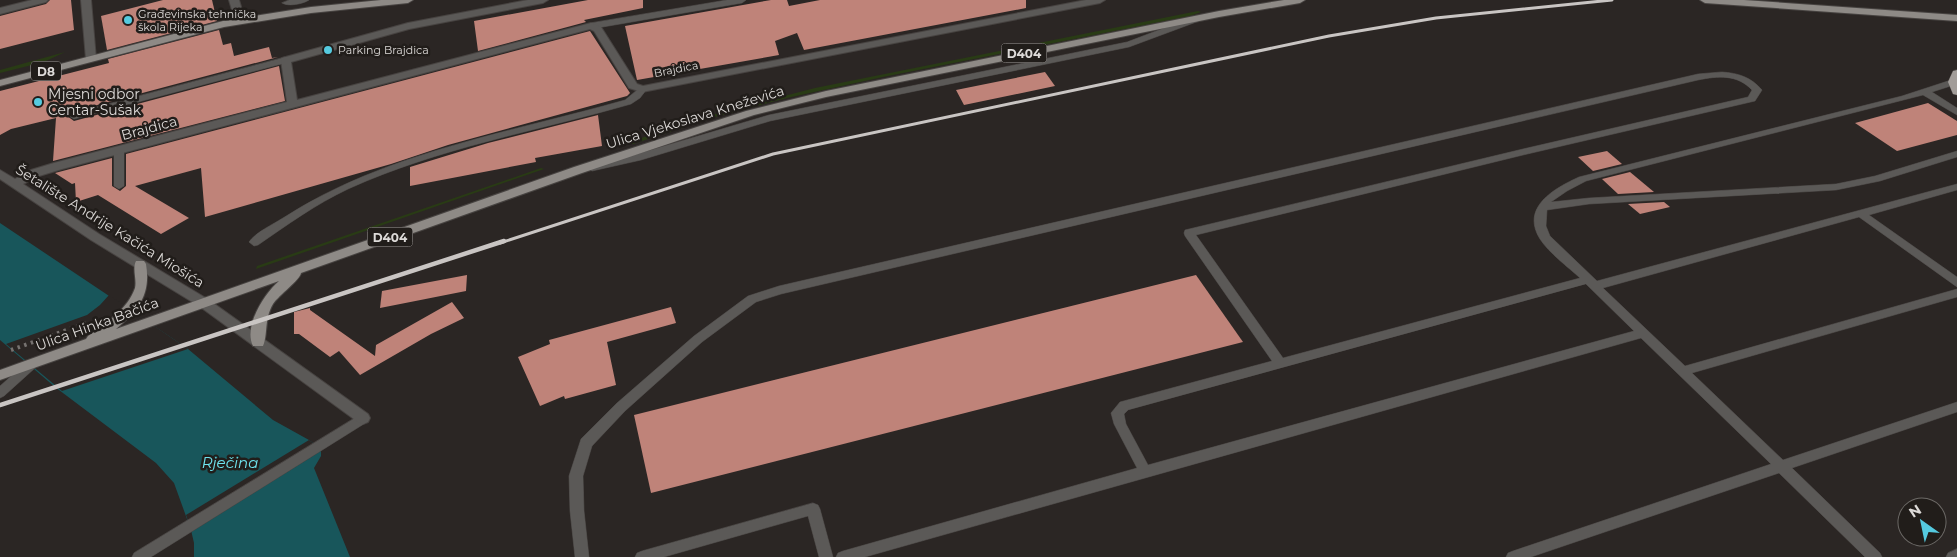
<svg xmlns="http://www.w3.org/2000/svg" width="1957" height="557" viewBox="0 0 1957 557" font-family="Montserrat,sans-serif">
	<rect width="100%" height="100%" fill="#2b2624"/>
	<g fill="#293b15">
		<path d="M1198,11L1201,12L1190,16L883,77L787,98L715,117L633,144L629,143L649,135L722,112L815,88Z"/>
		<path d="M65,52L44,62L0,73V70Z"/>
		<path d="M541,168L544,169L256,269L257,266Z"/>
	</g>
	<path fill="#18565b" d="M0,223L169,336L188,349L273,420L309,440L317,446L321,451V456L314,468L350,557H194V543L191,530L174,483L156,463L55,387L0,340Z"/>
	<g fill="#2b2624">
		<path d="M109,295L188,349L62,391L6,344L87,315L100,305Z"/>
		<path d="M309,440L317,446L191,530L186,515Z"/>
	</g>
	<g fill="#bf8379">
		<path d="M50,0H71L74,30L0,49V16L46,4Z"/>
		<path d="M163,0H212L217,21L107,50L101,16Z"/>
		<path d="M588,0H643V8L584,20L586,22L478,51L474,21Z"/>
		<path d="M771,0H787L789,6L820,0H1026V8L804,50L797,33L775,41L779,55L637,80L625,26Z"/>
		<path d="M219,30L223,45L231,43L234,56L269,47L272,58L278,57L71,112L67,116L74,121L279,66L285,101L53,161L56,118L11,129L0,135V91L109,63L108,59Z"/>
		<path d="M590,31L630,93L627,96L448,145L391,164L205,217L201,168L135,186L189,218L161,234L98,195L76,202L75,183L72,184L55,173L112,158V186L120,191L126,186V154Z"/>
		<path d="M1045,72L1055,86L964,105L956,90Z"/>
		<path d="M1928,103L1957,121V135L1897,151L1855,123Z"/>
		<path d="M598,115L602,146L535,158L536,162L410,186V167L488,143Z"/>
		<path d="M1607,151L1622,164L1593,171L1578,157Z"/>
		<path d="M1630,172L1654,192L1618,194L1602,179Z"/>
		<path d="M1664,202L1670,207L1640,214L1628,204Z"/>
		<path d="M467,275L466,291L380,308L382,291Z"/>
		<path d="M1196,275L1243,342L651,493L634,415Z"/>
		<path d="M452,302L464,318L431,334L360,375L339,351L330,357L299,334H294V312L310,308V310L375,356L376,345Z"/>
		<path d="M671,307L676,323L607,342L616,385L565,399L564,396L540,406L518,357L550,344L549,340Z"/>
	</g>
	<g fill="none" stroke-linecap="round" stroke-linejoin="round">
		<defs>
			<g id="lane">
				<path d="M289,0H309C303,4 288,7 282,3Z"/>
				<path d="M727,0H746L742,3L591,29L587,26L591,23Z"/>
				<path d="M1196,16L1199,17V21L1129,47L770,121L641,160L592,171L587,168L588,166L634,155L769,115L1127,42Z"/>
				<path d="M286,57L290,60L289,62L74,119L69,116L71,114Z"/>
				<path d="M1722,72C1738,73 1751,77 1762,90L1755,101L1523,155L1196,235L1283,358L1580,278C1568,267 1549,253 1540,239C1520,207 1555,188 1579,177L1902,96L1951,80H1957V84L1932,92L1957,108V115L1923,95L1586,181L1567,191L1551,202L1589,198L1836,184L1875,176L1957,151V157L1880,181L1836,190L1589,204L1547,210L1546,226L1550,236L1597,281L1957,184V190L1869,215L1957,277V287L1859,217L1603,288L1685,366L1957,289V297L1692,373L1783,460L1957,402V412L1792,468L1880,553L1882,557H1865L1779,473L1531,557H1506L1508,553L1513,551L1771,464L1641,338L865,557H836L838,553L843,551L1137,468L1114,424L1111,413L1120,402L1272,361L1185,236L1184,233L1185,230L1523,149L1748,97L1752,90C1737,74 1718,76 1698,80L781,294L756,302L702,342L625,411L592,446L583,476L584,511L589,557H575L570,511L569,476L581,439L617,403L694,336L748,296L779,286L1698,74ZM1586,284L1634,331L1148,465L1126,424L1124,414L1128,410Z"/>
				<path d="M642,86L647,89L640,98L631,104C537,131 438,148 348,189C316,204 287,225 258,245L254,246L249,242C256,232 272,225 283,218C385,152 509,133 625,100Z"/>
				<path d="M119,147L124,150V186L119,189L114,186V150Z"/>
				<path d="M31,360L35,362L37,365L35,368L4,396L0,398V386L27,362Z"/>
				<path d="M363,413L367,414L369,418L367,422L151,557H132L134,553Z"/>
				<path d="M813,503L818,505L820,509L833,557H819L808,516L664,557H635L637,553L642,551Z"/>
				<path d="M1957,549V557H1946L1948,553Z"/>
			</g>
			<g id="street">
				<path d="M32,0H48L46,2L0,14V8Z"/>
				<path d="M81,0H91L96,59L91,62L86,59Z"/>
				<path d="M229,0H239L245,20L243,22H237L235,20Z"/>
				<path d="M528,0H548L543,3L409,29L291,62L297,100L591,23L601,27L637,84L643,86L1086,0H1105L1100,3L642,92L629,88L594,31L590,29L62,169L39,176L23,184L99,234L209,300L368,414L370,418L368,422L363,424L358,422L199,306L91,240L0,179V170L15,179L31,170L54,163L287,102L281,60L282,58L408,23Z"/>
			</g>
			<g id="primary">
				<path d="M381,0H413L408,3L311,13L224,27L0,86V80L223,21L311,7Z"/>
				<path d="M1284,0H1305L1300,3L1219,17L826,97L754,115L582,173L301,273C300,280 279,295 273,304C264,319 268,335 263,346H253C243,326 265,293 279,281L0,380V370L86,339L88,336C105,324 128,309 135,288C137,279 132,269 136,261H144L146,264C151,294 139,310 116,329L574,167L746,111L826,91L1219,11Z"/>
				<path d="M1700,0H1744L1957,15V21L1705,3Z"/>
			</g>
			<path id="highway" d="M1957,70V95L1953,94L1948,82L1953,71Z"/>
		</defs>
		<use href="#lane" stroke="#474341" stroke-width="1"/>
		<use href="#street" stroke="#474341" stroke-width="2"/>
		<use href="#primary" stroke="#474341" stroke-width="2"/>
		<use href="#highway" stroke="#474341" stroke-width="1"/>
		<path stroke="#767270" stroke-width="4" stroke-dasharray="2.5 4.5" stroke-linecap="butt" d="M11,350L86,323"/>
		<use href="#lane" fill="#5b5957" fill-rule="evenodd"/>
		<use href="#street" fill="#5b5957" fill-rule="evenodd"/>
		<use href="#primary" fill="#8e8a86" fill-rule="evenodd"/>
		<use href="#highway" fill="#a29d99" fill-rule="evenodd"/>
		<path stroke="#c9c5c3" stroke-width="3" d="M500,243L773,154L1329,36L1436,18L1612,0"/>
		<path stroke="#c9c5c3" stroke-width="4.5" d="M0,405L504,241"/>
	</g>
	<g fill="#55cadf" stroke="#211d1a" stroke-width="2">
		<circle cx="128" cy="20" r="5"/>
		<circle cx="328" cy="50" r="5"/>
		<circle cx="38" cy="102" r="5"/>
	</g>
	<g text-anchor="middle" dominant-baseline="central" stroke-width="5" stroke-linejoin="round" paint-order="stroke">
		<g font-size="11" fill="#dddad8" stroke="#211d1a" text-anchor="start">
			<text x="138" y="14">Građevinska tehnička<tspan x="138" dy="13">škola Rijeka</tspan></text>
			<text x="338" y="50">Parking Brajdica</text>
		</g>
		<g font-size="11" fill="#dddad8" stroke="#211d1a">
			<text transform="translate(676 69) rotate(-11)">Brajdica</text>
		</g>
		<g fill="#211d1a" stroke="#a5a19f" stroke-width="1">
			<rect x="1001.5" y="43.5" width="45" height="19" rx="4"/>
			<rect x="31" y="61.5" width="30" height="19" rx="4"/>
			<rect x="367.5" y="227.5" width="45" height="19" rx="4"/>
		</g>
		<g font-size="12" font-weight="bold" fill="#dddad8">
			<text x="1024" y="53">D404</text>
			<text x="46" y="71">D8</text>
			<text x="390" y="237">D404</text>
		</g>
		<g font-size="14" fill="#dddad8" stroke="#211d1a" text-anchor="start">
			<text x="48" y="94">Mjesni odbor<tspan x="48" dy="16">Centar-Sušak</tspan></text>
		</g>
		<g font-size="14" fill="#dddad8" stroke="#211d1a">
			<text transform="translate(695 117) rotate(-17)">Ulica Vjekoslava Kneževića</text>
			<text transform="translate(149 128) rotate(-15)">Brajdica</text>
			<text transform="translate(110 226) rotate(32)">Šetalište Andrije Kačića Miošića</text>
			<text transform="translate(97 324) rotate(-20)">Ulica Hinka Bačića</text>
		</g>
		<g font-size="15" font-style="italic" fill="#6ee3ee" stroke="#211d1a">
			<text x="230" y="462">Rječina</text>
		</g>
	</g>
	<g transform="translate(1922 522) rotate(327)"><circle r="24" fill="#211d1a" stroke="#6c6966"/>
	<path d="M0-4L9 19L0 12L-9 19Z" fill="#55cadf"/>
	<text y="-8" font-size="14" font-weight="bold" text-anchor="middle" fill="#dddad8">N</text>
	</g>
</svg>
